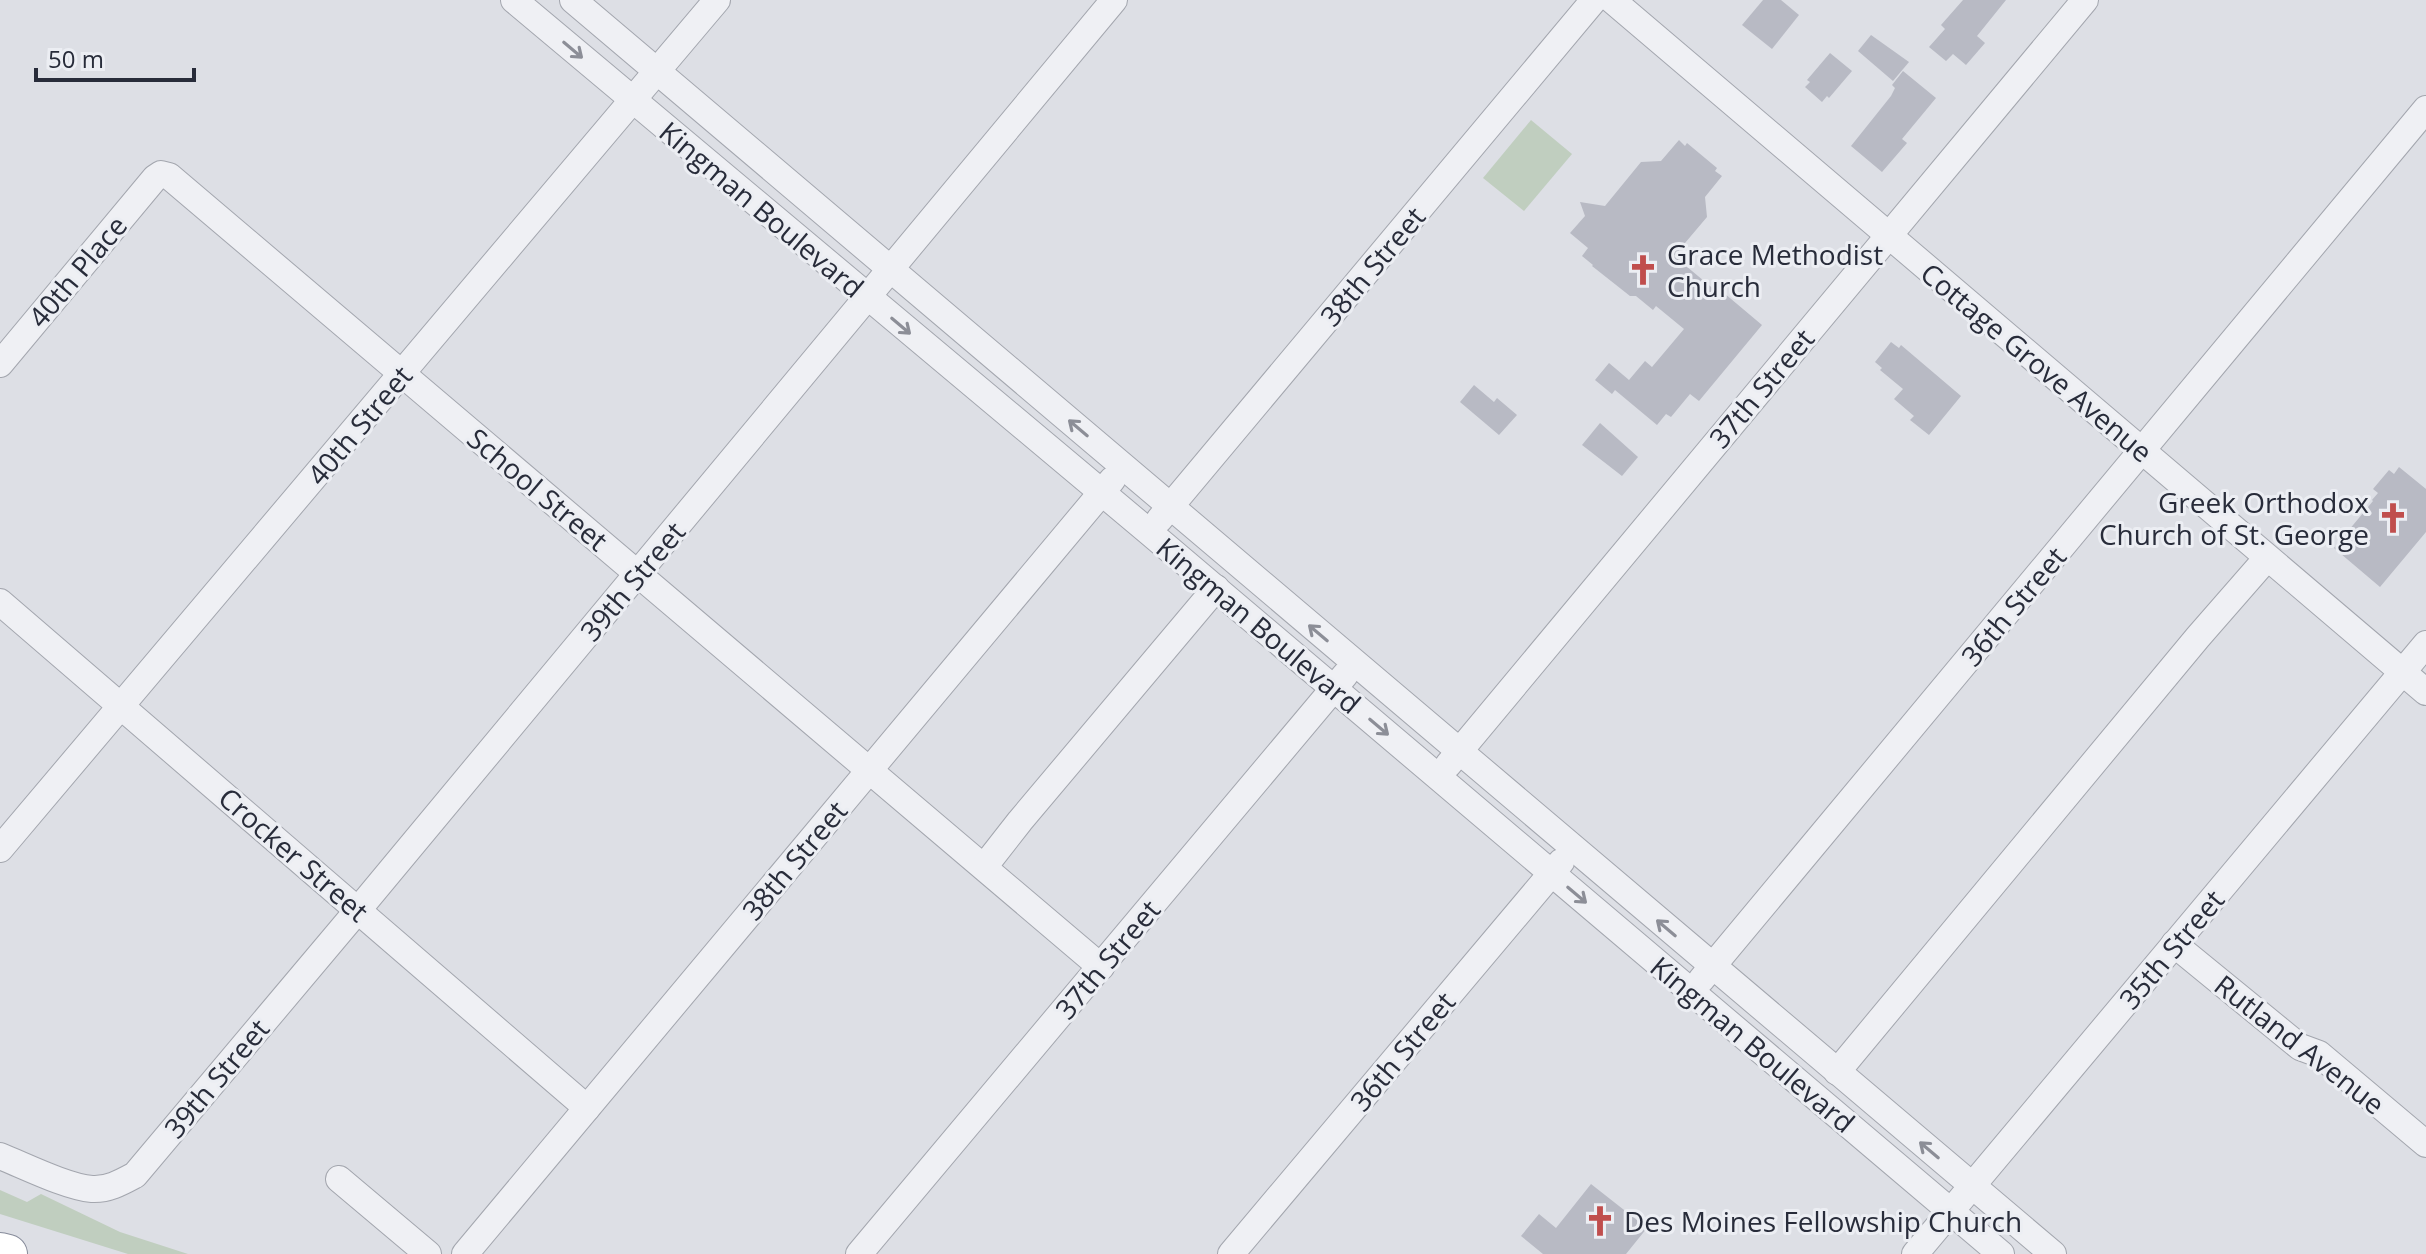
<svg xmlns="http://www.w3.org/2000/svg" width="2426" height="1254" viewBox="0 0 2426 1254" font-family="'Open Sans',sans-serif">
	<rect width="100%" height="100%" fill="#dddfe5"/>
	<g fill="#c0cebf">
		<path d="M1531,120L1572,154L1524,211L1483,178Z"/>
		<path d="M0,1190L27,1202L41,1194L120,1232L188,1254H128L0,1214Z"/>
	</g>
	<g fill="#b8bac4">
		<path d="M1763,0H1781L1799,15L1772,49L1742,25Z"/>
		<path d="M1963,0H2006L1977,36L1985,43L1966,65L1953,54L1946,61L1929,47L1945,29L1941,25Z"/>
		<path d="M1871,35L1909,62L1893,81L1858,51Z"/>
		<path d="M1830,53L1852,71L1829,98L1827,96L1822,102L1805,87L1810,82L1807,80Z"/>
		<path d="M1903,71L1936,98L1902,139L1907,143L1882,172L1851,146L1891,96L1895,88L1892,85Z"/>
		<path d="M1679,140L1685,146L1687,143L1717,168L1715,171L1722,176L1705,197L1707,217L1674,256L1716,291L1718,288L1762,325L1699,401L1690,394L1671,417L1666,414L1657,425L1615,390L1612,394L1595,380L1609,363L1629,380L1645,361L1652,367L1684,329L1656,306L1653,310L1636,296H1630L1592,266L1593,265L1582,256L1588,248L1570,233L1585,216L1580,202L1605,206L1641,162L1661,161Z"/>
		<path d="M1891,342L1899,348L1901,345L1961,396L1929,435L1910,420L1914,416L1894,399L1903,389L1880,370L1882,368L1875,362Z"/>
		<path d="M1474,385L1494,402L1497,398L1517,415L1499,435L1460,402Z"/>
		<path d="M1600,423L1638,457L1622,476L1582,445Z"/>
		<path d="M2399,467L2426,489V532L2380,587L2334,548L2373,501L2372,500L2378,493L2373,489L2389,470L2394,474Z"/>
		<path d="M1591,1184L1647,1228L1626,1254H1543L1521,1236L1539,1214L1556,1228Z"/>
	</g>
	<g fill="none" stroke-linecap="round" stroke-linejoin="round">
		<defs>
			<g id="minor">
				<path d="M514,0L1149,532L2001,1254"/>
				<path d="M573,0L2053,1254"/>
				<path d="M1612,0L2426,692"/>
				<path d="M0,364L155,178L161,174L169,176L1101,967"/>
				<path d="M1159,520L1594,0"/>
				<path d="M0,602L587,1108"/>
				<path d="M1448,765L2085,0"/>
				<path d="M0,849L717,0"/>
				<path d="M984,867L1020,821L1216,588"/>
				<path d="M2174,944L2300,1047L2319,1054L2426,1144"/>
				<path d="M1701,980L2426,109"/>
				<path d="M1837,1072L2198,637L2267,558"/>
				<path d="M0,1156C25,1166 67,1187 92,1189C108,1190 122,1182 135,1175L358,910L1114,0"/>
				<path d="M339,1179L428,1254"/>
				<path d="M465,1254L1112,480"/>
				<path d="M859,1254L1345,675"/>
				<path d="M1231,1254L1561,862"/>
				<path d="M1915,1254L2426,644"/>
			</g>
			<path id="highway" d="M0,1252L8,1254"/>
		</defs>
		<use href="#minor" stroke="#a3a6ae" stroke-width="28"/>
		<use href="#highway" stroke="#868b9a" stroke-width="40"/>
		<use href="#minor" stroke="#eff0f4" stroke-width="26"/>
		<use href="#highway" stroke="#fff" stroke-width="38"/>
	</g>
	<defs><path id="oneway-shaft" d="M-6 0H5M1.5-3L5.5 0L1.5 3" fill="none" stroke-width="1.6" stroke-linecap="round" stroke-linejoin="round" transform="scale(2)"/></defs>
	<g stroke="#8c8e97">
		<use href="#oneway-shaft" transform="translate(573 50) rotate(40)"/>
		<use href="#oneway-shaft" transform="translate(901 326) rotate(40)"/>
		<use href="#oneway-shaft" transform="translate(1078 428) rotate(-140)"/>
		<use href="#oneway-shaft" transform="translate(1318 633) rotate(-140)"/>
		<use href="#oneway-shaft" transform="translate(1379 727) rotate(40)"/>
		<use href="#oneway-shaft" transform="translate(1577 895) rotate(40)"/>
		<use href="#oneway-shaft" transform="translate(1666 928) rotate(-140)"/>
		<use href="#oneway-shaft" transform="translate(1929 1150) rotate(-140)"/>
	</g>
	<defs>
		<symbol id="church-bare" viewBox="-9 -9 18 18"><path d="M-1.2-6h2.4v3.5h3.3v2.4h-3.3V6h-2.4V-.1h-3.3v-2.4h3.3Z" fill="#c04e4d" stroke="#eceef3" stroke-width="2.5" paint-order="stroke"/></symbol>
	</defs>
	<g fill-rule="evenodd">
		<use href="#church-bare" x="1621" y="248" width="44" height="44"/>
		<use href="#church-bare" x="2371" y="496" width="44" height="44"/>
		<use href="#church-bare" x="1578" y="1199" width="44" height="44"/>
	</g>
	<g text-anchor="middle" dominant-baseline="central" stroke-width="6" stroke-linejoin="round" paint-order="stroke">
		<g font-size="28" fill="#282c3a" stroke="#eceef3">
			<text transform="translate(762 209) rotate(40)">Kingman Boulevard</text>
			<text transform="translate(1372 266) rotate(-50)">38th Street</text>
			<text transform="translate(77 271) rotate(-50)">40th Place</text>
			<text transform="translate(2037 362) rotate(40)">Cottage Grove Avenue</text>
			<text transform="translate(1761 388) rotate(-50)">37th Street</text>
			<text transform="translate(359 425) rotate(-50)">40th Street</text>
			<text transform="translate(538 489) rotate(40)">School Street</text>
			<text transform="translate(632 581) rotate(-50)">39th Street</text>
			<text transform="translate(2013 606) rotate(-50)">36th Street</text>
			<text transform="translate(1259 625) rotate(40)">Kingman Boulevard</text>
			<text transform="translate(294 854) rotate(41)">Crocker Street</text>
			<text transform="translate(794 860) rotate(-50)">38th Street</text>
			<text transform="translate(2171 949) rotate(-50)">35th Street</text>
			<text transform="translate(1107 959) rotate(-50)">37th Street</text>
			<text transform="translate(1753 1044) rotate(40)">Kingman Boulevard</text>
			<text transform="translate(2300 1044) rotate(38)">Rutland Avenue</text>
			<text transform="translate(1402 1051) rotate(-50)">36th Street</text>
			<text transform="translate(216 1078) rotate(-50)">39th Street</text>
		</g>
		<g font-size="28" fill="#282c3a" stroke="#eceef3" text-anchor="start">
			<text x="1667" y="254">Grace Methodist<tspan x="1667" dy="32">Church</tspan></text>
			<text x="2369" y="502" text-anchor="end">Greek Orthodox<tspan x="2369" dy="32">Church of St. George</tspan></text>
			<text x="1624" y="1221">Des Moines Fellowship Church</text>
		</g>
	</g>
	<path d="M36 68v12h158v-12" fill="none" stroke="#282c3a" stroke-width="4"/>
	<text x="48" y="68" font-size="24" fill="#282c3a" stroke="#eceef3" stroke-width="6" paint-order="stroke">50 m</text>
</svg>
